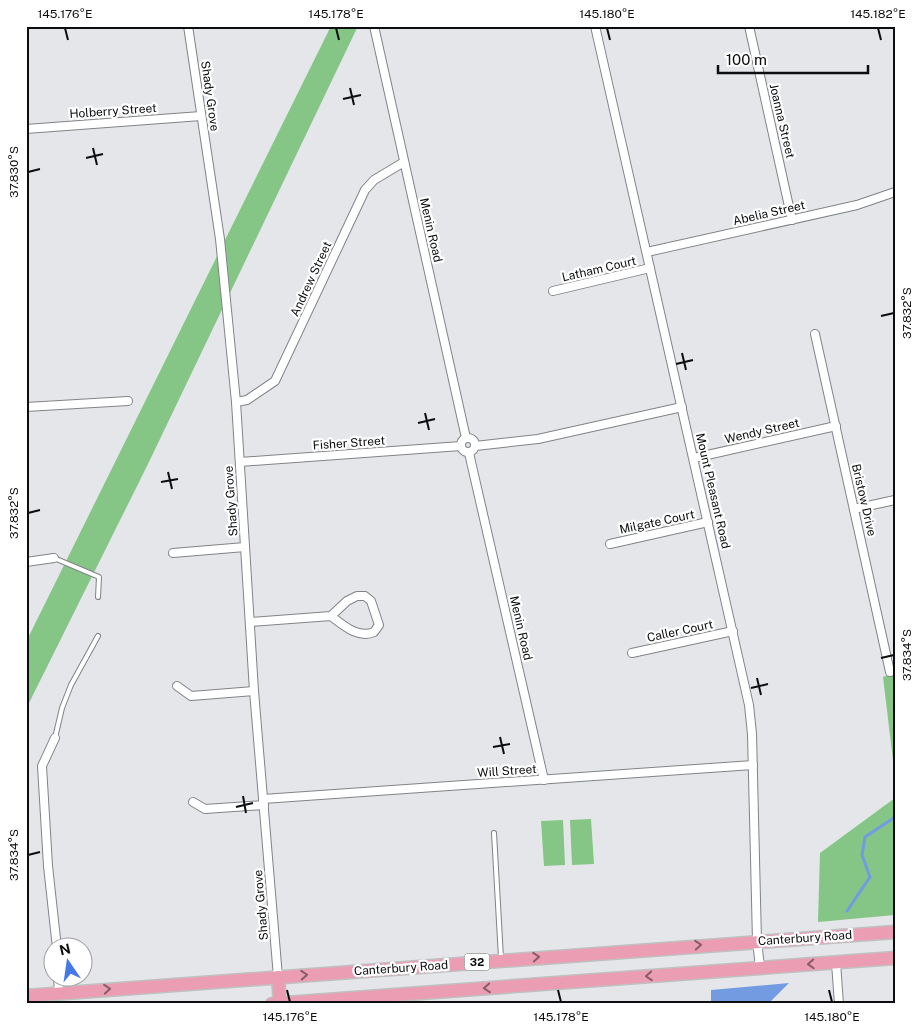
<svg xmlns="http://www.w3.org/2000/svg" width="921" height="1030" viewBox="0 0 921 1030" font-family="'Public Sans',sans-serif">
	<rect width="100%" height="100%" fill="#e4e6ea"/>
	<g fill="#85c687">
		<path d="M331,26H358L148,464L26,709V642Z"/>
		<path d="M895,672V777L883,677Z"/>
		<path d="M895,798V915L818,922L820,853Z"/>
		<path d="M591,819L594,864L572,865L570,820Z"/>
		<path d="M563,820L565,865L544,866L541,821Z"/>
	</g>
	<path fill="#729be1" d="M789,983L768,1004H711V990Z"/>
	<g fill="none" stroke-linecap="round" stroke-linejoin="round">
		<path stroke="#729be1" stroke-width="3" d="M847,911L870,877L862,855L865,837L895,817"/>
		<defs>
			<g id="lane">
				<path d="M54,558L99,577L98,597"/>
				<path d="M55,738L62,708L71,685L98,636"/>
				<path d="M494,833L501,958"/>
			</g>
			<g id="street">
				<path d="M188,26L220,239L236,402L254,691L278,977"/>
				<path d="M374,26L466,438"/>
				<path d="M595,26L749,705L752,734L757,941L760,967"/>
				<path d="M749,26L792,220"/>
				<path d="M26,129L201,116"/>
				<path d="M647,252L857,205L895,192"/>
				<path d="M553,291L650,268"/>
				<path d="M815,334L890,672"/>
				<path d="M236,402L247,400L275,381L365,190L374,180L404,162"/>
				<path d="M26,407L128,401"/>
				<circle cx="468" cy="445" r="7"/>
				<path d="M475,446L538,439L682,407"/>
				<path d="M469,453L544,780"/>
				<path d="M694,458L836,426"/>
				<path d="M240,462L461,446"/>
				<path d="M854,509L895,500"/>
				<path d="M610,544L708,522"/>
				<path d="M173,553L245,547"/>
				<path d="M26,562L54,558"/>
				<path d="M250,622L331,616L347,601L357,596H365L371,601L379,625L374,632C358,639 343,625 331,616"/>
				<path d="M632,653L733,631"/>
				<path d="M177,686L191,696L254,691"/>
				<path d="M55,738L42,766L48,866L57,948"/>
				<path d="M263,799L753,765"/>
				<path d="M193,802L205,809L264,805"/>
				<path d="M836,963L839,1004"/>
				<path d="M58,978L59,993"/>
			</g>
			<g id="primary">
				<path d="M278,977L280,1003"/>
				<path d="M26,996L895,932"/>
				<path d="M272,1004L895,958"/>
			</g>
		</defs>
		<use href="#lane" stroke="#818487" stroke-width="6"/>
		<use href="#street" stroke="#818487" stroke-width="10"/>
		<use href="#primary" stroke="#c0c0c0" stroke-width="15"/>
		<use href="#lane" stroke="#fff" stroke-width="4"/>
		<use href="#street" stroke="#fff" stroke-width="8"/>
		<use href="#primary" stroke="#eb9db3" stroke-width="12"/>
	</g>
	<defs><path id="oneway-chevron" d="M-2-3.5L2.5 0L-2 3.5" fill="none" stroke-width="1.6" stroke-linecap="round" stroke-linejoin="round" transform="scale(1.25)"/></defs>
	<g stroke="#875c69">
		<use href="#oneway-chevron" transform="translate(698 945) rotate(-4)"/>
		<use href="#oneway-chevron" transform="translate(536 957) rotate(-4)"/>
		<use href="#oneway-chevron" transform="translate(811 964) rotate(177)"/>
		<use href="#oneway-chevron" transform="translate(304 975) rotate(-4)"/>
		<use href="#oneway-chevron" transform="translate(649 976) rotate(176)"/>
		<use href="#oneway-chevron" transform="translate(487 988) rotate(176)"/>
		<use href="#oneway-chevron" transform="translate(107 989) rotate(-5)"/>
	</g>
	<path fill="none" stroke="#0c0d0e" stroke-width="2" d="M65,28L68,40M336,28L339,40M607,28L610,40M878,28L881,40M350,88L354,105M343,99L361,95M93,148L97,165M86,158L103,154M28,172L40,169M881,316L894,313M682,353L686,370M676,364L693,360M425,413L429,430M418,423L435,419M168,472L172,489M161,482L178,479M28,513L40,510M881,658L894,655M757,678L761,695M751,688L768,684M500,737L504,754M493,747L510,744M243,796L246,813M236,807L253,803M28,855L40,852M287,990L290,1002M558,990L561,1002M829,990L832,1002"/>
	<g text-anchor="middle" dominant-baseline="central" stroke-width="4.5" stroke-linejoin="round" paint-order="stroke">
		<rect fill="#fff" stroke="#555656" stroke-width="1" x="464.5" y="953.5" width="25" height="17" rx="4"/>
		<g font-size="11" font-weight="bold" fill="#0c0d0e">
			<text x="477" y="962">32</text>
		</g>
		<g font-size="12" fill="#0c0d0e" stroke="#fff">
			<text transform="translate(210 96) rotate(82)">Shady Grove</text>
			<text transform="translate(113 111) rotate(-4)">Holberry Street</text>
			<text transform="translate(782 121) rotate(77)">Joanna Street</text>
			<text transform="translate(769 213) rotate(-13)">Abelia Street</text>
			<text transform="translate(431 230) rotate(77)">Menin Road</text>
			<text transform="translate(599 269) rotate(-13)">Latham Court</text>
			<text transform="translate(311 279) rotate(-65)">Andrew Street</text>
			<text transform="translate(762 431) rotate(-13)">Wendy Street</text>
			<text transform="translate(349 443) rotate(-4)">Fisher Street</text>
			<text transform="translate(713 491) rotate(77)">Mount Pleasant Road</text>
			<text transform="translate(864 500) rotate(77)">Bristow Drive</text>
			<text transform="translate(231 501) rotate(-94)">Shady Grove</text>
			<text transform="translate(657 522) rotate(-12)">Milgate Court</text>
			<text transform="translate(521 628) rotate(77)">Menin Road</text>
			<text transform="translate(680 631) rotate(-12)">Caller Court</text>
			<text transform="translate(507 771) rotate(-4)">Will Street</text>
			<text transform="translate(261 905) rotate(-95)">Shady Grove</text>
			<text transform="translate(805 938) rotate(-4)">Canterbury Road</text>
			<text transform="translate(401 968) rotate(-4)">Canterbury Road</text>
		</g>
	</g>
	<rect width="921" height="1030" fill="none" stroke="#ffffff" stroke-width="55"/>
	<g transform="translate(68 962) rotate(347)"><circle r="24" fill="#ffffff" stroke="#9e9e9f"/>
	<path d="M0-4L9 19L0 12L-9 19Z" fill="#4579ea"/>
	<text y="-8" font-size="14" font-weight="bold" text-anchor="middle" fill="#0c0d0e">N</text>
	</g>
	<path d="M718 65v8h150v-8" fill="none" stroke="#0c0d0e" stroke-width="2.5"/>
	<text x="726" y="65" font-size="15" fill="#0c0d0e" stroke="#ffffff" stroke-width="4" paint-order="stroke">100 m</text>
	<rect x="28" y="28" width="866" height="974" fill="none" stroke="#0c0d0e" stroke-width="2"/>
	<g font-size="12" text-anchor="middle" fill="#0c0d0e">
		<text x="65" y="18">145.176°E</text>
		<text x="336" y="18">145.178°E</text>
		<text x="607" y="18">145.180°E</text>
		<text x="878" y="18">145.182°E</text>
		<text transform="translate(14 172) rotate(-90)" y="4">37.830°S</text>
		<text transform="translate(907 313) rotate(-90)" y="4">37.832°S</text>
		<text transform="translate(14 513) rotate(-90)" y="4">37.832°S</text>
		<text transform="translate(907 655) rotate(-90)" y="4">37.834°S</text>
		<text transform="translate(14 855) rotate(-90)" y="4">37.834°S</text>
		<text x="290" y="1021">145.176°E</text>
		<text x="561" y="1021">145.178°E</text>
		<text x="832" y="1021">145.180°E</text>
	</g>
</svg>
